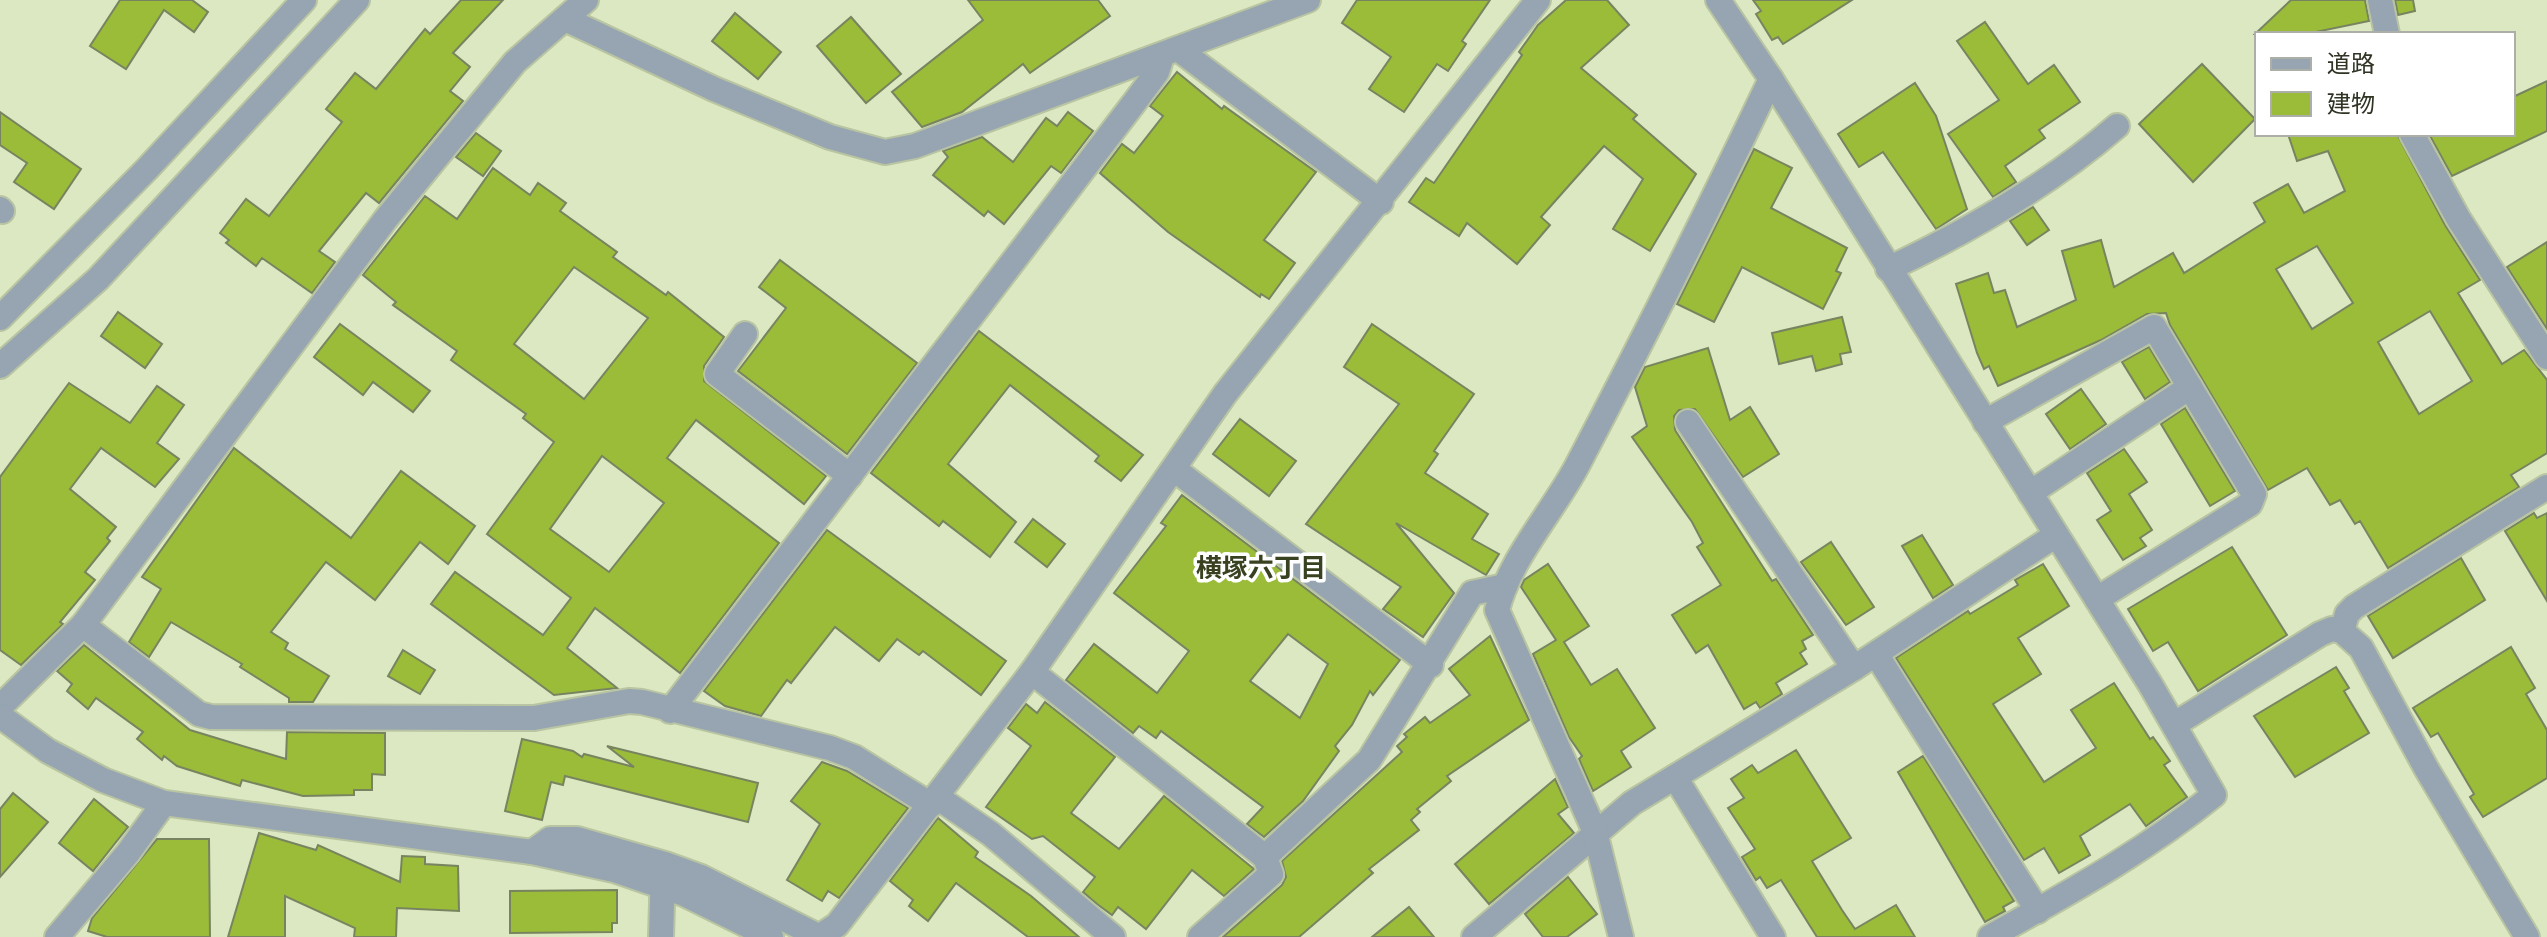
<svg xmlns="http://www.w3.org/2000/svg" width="2547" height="937" viewBox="0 0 2547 937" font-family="Figtree,'Noto Sans JP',sans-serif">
	<rect width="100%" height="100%" fill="#dbe8c1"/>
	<g fill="#9abc38" stroke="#788460" stroke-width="2" fill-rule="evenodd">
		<path d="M120,0H192L208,12L194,32L164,10L126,69L90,46Z"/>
		<path d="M461,0H503L453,53L470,67L450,91L463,101L379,203L366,193L319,251L335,262L312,293L262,258L256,266L226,243L229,240L220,233L246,199L269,216L342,122L326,109L355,73L376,89L425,29L430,34Z"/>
		<path d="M968,0H1098L1110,16L1030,73L1023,64L962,112L922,127L892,92L983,20Z"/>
		<path d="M1357,0H1490L1462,41L1466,44L1448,71L1437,64L1404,112L1369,89L1391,57L1342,23Z"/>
		<path d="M1566,0H1607L1629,25L1581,68L1637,115L1633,119L1696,174L1650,251L1613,229L1643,179L1604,146L1541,217L1550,225L1517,264L1467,223L1459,236L1409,202L1426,178L1434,183L1522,55L1519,52L1538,25Z"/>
		<path d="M1753,0H1852L1783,44L1778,37L1772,40L1756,14L1761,11Z"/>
		<path d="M2291,0H2365L2369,21L2306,34H2255Z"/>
		<path d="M2395,0H2413L2415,11L2398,15Z"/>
		<path d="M735,13L781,52L758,79L712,41Z"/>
		<path d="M851,17L901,74L866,103L817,46Z"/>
		<path d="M1985,22L2028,84L2054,65L2080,102L2039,130L2045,138L2005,166L2016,182L1993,197L1948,134L1999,100L1957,41Z"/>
		<path d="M2202,64L2255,119L2193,182L2139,124Z"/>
		<path d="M1177,72L1222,109L1224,106L1316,172L1264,240L1295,263L1269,299L1261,294L1260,297L1168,232L1100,173L1122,144L1134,153L1163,116L1150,106Z"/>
		<path d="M2547,81V131L2452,176L2429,134H2513V97Z"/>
		<path d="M1915,83L1936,116L1967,209L1936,229L1883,152L1859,167L1838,134Z"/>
		<path d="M0,112L81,169L54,209L14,182L27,163L0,145Z"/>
		<path d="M1068,112L1093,131L1061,173L1051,166L1004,224L988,211L984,216L933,175L948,157L943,151L982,137L1013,162L1046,118L1057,126Z"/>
		<path d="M476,133L501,151L483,176L456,157Z"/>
		<path d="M2288,134H2397L2445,225L2480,280L2458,293L2502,364L2524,350L2547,380V453L2511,475L2519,487L2388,568L2360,521L2355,524L2340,500L2330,505L2307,468L2268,490L2170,325L2166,313L2147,314L2101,340L1998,386L1989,366L1984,369L1977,353L1956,284L1988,273L1994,293L2005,290L2017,327L2076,300L2062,251L2101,240L2114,287L2173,253L2184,273L2265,222L2254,203L2288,184L2304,213L2345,191L2328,151L2297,161ZM2317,246L2353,303L2312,329L2276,269ZM2430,311L2472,381L2419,414L2378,342Z"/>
		<path d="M1754,149L1792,168L1771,208L1847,248L1836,271L1841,273L1823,309L1742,267L1714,322L1677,304Z"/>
		<path d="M493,168L530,195L538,183L566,203L560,211L617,252L613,257L666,295L668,292L724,337L704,366V381L826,476L804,504L696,420L667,458L779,543L680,673L595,608L567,648L617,688L554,695L431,604L455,572L543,635L571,598L487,534L554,442L523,418L526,414L451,360L457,351L393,305L396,302L363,275L425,196L457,219ZM574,267L648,318L584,399L514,344ZM602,456L664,503L609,572L550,529Z"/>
		<path d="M2033,207L2049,230L2027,245L2010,221Z"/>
		<path d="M2547,242V329L2507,267Z"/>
		<path d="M780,260L917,363L847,454L738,371L786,308L759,287Z"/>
		<path d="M118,312L162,344L145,368L101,336Z"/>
		<path d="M1842,317L1851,352L1840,354L1842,364L1816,371L1812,356L1779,364L1772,333Z"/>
		<path d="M340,324L430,391L413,412L373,382L363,395L314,357Z"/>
		<path d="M1372,324L1474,394L1434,451L1438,454L1425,473L1488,514L1472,539L1499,554L1486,575L1396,523L1454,593L1423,637L1383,609L1401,587L1306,524L1399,404L1344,367Z"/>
		<path d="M979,331L1143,455L1121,481L1095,461L1099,456L1010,385L948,464L1016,522L990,557L943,521L939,526L871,473Z"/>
		<path d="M2149,347L2170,382L2145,399L2122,362Z"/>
		<path d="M1708,348L1730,420L1750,407L1779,454L1743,477L1695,409L1679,410L1674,416L1675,430L1772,581L1776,579L1813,635L1802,641L1806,649L1800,653L1807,664L1776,683L1782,694L1760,708L1756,702L1744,709L1708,645L1696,653L1672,615L1721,585L1697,547L1703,543L1692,522L1632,437L1647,426L1635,387L1645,367Z"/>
		<path d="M69,383L130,423L157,386L184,405L157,443L179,459L155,487L101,448L70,489L116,527L107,538L110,541L85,572L95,580L60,622L63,624L21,665L0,650V477Z"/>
		<path d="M2081,389L2106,424L2070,449L2046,414Z"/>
		<path d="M2185,408L2235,491L2210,506L2161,424Z"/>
		<path d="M1240,419L1296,461L1269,496L1213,454Z"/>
		<path d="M234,448L351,538L401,471L475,526L448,564L420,542L375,600L326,562L271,632L288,643L285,649L329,676L313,702H289V698L240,667L242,664L171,622L149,657L129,642L161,589L142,577Z"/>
		<path d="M2124,449L2147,482L2129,494L2152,530L2140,538L2146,546L2123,560L2097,520L2111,511L2087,473Z"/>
		<path d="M1182,495L1400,660L1373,695L1370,691L1352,725L1335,746L1339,751L1303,801L1264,837L1247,824L1263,807L1161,731L1156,738L1139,726L1133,733L1066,680L1094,644L1157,693L1189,651L1114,593L1166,526L1161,523ZM1288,634L1328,664L1300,718L1250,681Z"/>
		<path d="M2534,513L2537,518L2547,513V601L2505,531Z"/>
		<path d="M1033,519L1065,544L1047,567L1015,542Z"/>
		<path d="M827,530L1006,661L981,695L923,651L919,655L897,639L879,661L835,627L791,683L787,680L761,716L725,706L704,691Z"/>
		<path d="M1922,535L1953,585L1933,598L1902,546Z"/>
		<path d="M1831,542L1874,607L1846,625L1801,562Z"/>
		<path d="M2232,547L2287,635L2198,691L2168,642L2153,651L2128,609Z"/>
		<path d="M2461,558L2485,600L2393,658L2368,616Z"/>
		<path d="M1548,564L1589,626L1564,642L1591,685L1617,669L1655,728L1621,751L1631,767L1593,791L1579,759L1582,756L1569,737L1533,654L1556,640L1521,587L1524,580Z"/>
		<path d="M2043,564L2069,606L2018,638L2041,674L1993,704L2044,782L2096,748L2071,710L2114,683L2150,739L2153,737L2170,761L2164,765L2187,797L2146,826L2130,804L2080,836L2090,855L2059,873L2044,848L2024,860L1896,658L1968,611L1970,614L2018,585L2015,580Z"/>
		<path d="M1490,636L1529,720L1447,776L1451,781L1417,809L1420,812L1411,820L1419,830L1369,869L1373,873L1299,937H1223L1282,885L1286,877L1282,861L1402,752L1397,746L1407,737L1404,734L1425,717L1430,723L1470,695L1449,669Z"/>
		<path d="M84,645L190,730L286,759L287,732L385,733V775L372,774V790H354V795L303,796L242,780L240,786L177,766L164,756L162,760L137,739L143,732L96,698L88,709L67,691L72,684L57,671Z"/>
		<path d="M2511,647L2535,688L2526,694L2547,730V778L2483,817L2470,797L2474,794L2438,733L2431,737L2413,708Z"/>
		<path d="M403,650L435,670L420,694L388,676Z"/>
		<path d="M2336,667L2349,688L2344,691L2369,733L2295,777L2254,716Z"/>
		<path d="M1045,702L1115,757L1071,813L1119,849L1164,796L1254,869L1224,896L1192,870L1146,929L1118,907L1112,915L1097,904L1083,892L1095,877L1043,836L1032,839L986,807L1031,746L1008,728L1026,704L1037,713Z"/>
		<path d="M522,739L573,751L582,757L584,754L634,767L607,746L758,783L748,822L565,776L563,785L551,782L542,820L505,811Z"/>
		<path d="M1796,750L1851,838L1812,861L1842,910L1855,929L1896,905L1915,937H1817L1781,880L1767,888L1760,877L1756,880L1742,857L1755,849L1728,808L1744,798L1731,779L1752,765L1758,773Z"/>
		<path d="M1923,756L2014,901L2003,907L2005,911L1985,922L1898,772Z"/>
		<path d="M822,762L847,771L908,808L839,898L828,891L822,901L787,880L820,824L791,801Z"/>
		<path d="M1555,779L1568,807L1558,814L1574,833L1489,904L1455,864Z"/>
		<path d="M13,793L48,822L0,877V809Z"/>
		<path d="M94,799L128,827L93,871L59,843Z"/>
		<path d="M938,818L978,852L975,857L1031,896L1079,937H1028L956,883L928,921L909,906L913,900L890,881Z"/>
		<path d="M259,833L316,850L318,845L400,882L402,856L425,857V864L458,866L459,911L397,908L396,937H354L355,928L285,896V937H228Z"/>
		<path d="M157,839H209L210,937H107L88,931L92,918Z"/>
		<path d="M1568,877L1597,914L1567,937H1543L1525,914Z"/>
		<path d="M617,890V923H612V932L510,933V891Z"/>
		<path d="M1409,907L1434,937H1372Z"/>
	</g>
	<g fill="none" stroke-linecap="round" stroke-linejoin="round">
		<defs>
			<g id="minor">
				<path d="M1718,0L1771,79L2150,684L2214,795C2144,852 2068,893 1990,937"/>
				<path d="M2380,0L2387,34"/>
				<path d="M565,19L714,89L830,137L885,152L915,146L1308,0"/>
				<path d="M1178,49L1381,202"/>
				<path d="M2412,134L2458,218L2547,357"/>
				<path d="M0,209L2,211"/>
				<path d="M1888,269C1969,231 2049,185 2117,126"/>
				<path d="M0,318L147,169L304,0"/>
				<path d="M745,334L717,374L850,476"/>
				<path d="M0,366L98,279L357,0"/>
				<path d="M1688,422L1854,668"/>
				<path d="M1985,422L2154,327L2254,494L2250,504L2097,599"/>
				<path d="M1174,469L1431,665"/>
				<path d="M2030,493L2190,387"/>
				<path d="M83,625L199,714L211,717L534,718L629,701L642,702L830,748L854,757L931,805"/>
				<path d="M2342,631L2347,614L2354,607L2547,487"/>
				<path d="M1876,654L2038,911"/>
				<path d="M1032,672L1265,857L1369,760L1472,593L1505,586"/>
				<path d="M0,707L83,625L385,220L515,62L586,0"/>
				<path d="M670,711L1137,99L1157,72L1162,56"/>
				<path d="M0,716L48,751L103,780L164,803L532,852L614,870L684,894L771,937"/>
				<path d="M2175,724L2320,634L2332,629L2342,631L2361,648L2426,768L2527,937"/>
				<path d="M1675,777L1773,937"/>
				<path d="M937,797L991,834L1113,937"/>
				<path d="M532,852L550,839H577L665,864L701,877L816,935H822L837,925L1032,672L1225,394L1538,0"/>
				<path d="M57,937L128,853L164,803"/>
				<path d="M661,937L663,870"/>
				<path d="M1200,937L1271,874L1265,857"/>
				<path d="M1474,937L1632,803L1854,668L2056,535"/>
				<path d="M1621,937L1595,832L1497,610C1510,558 1552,513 1577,466C1644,338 1709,209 1771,79"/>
			</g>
		</defs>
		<use href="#minor" stroke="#b9c4a2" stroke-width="28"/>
		<use href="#minor" stroke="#96a5b1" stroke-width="24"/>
	</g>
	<g text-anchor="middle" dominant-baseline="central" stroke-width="7" stroke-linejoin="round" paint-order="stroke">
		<g font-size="26" font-weight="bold" fill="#384221" stroke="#fff">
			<text x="1261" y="568">横塚六丁目</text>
		</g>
	</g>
	<rect x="2255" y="32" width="260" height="104" fill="#ffffff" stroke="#acaea8" stroke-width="2"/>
	<rect x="2271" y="58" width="40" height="12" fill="#96a5b1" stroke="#acaea8" stroke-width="2"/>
	<text x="2327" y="72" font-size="24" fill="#2f3425">道路</text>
	<rect x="2271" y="92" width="40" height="24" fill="#9abc38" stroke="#acaea8" stroke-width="2"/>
	<text x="2327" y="112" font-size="24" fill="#2f3425">建物</text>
</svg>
